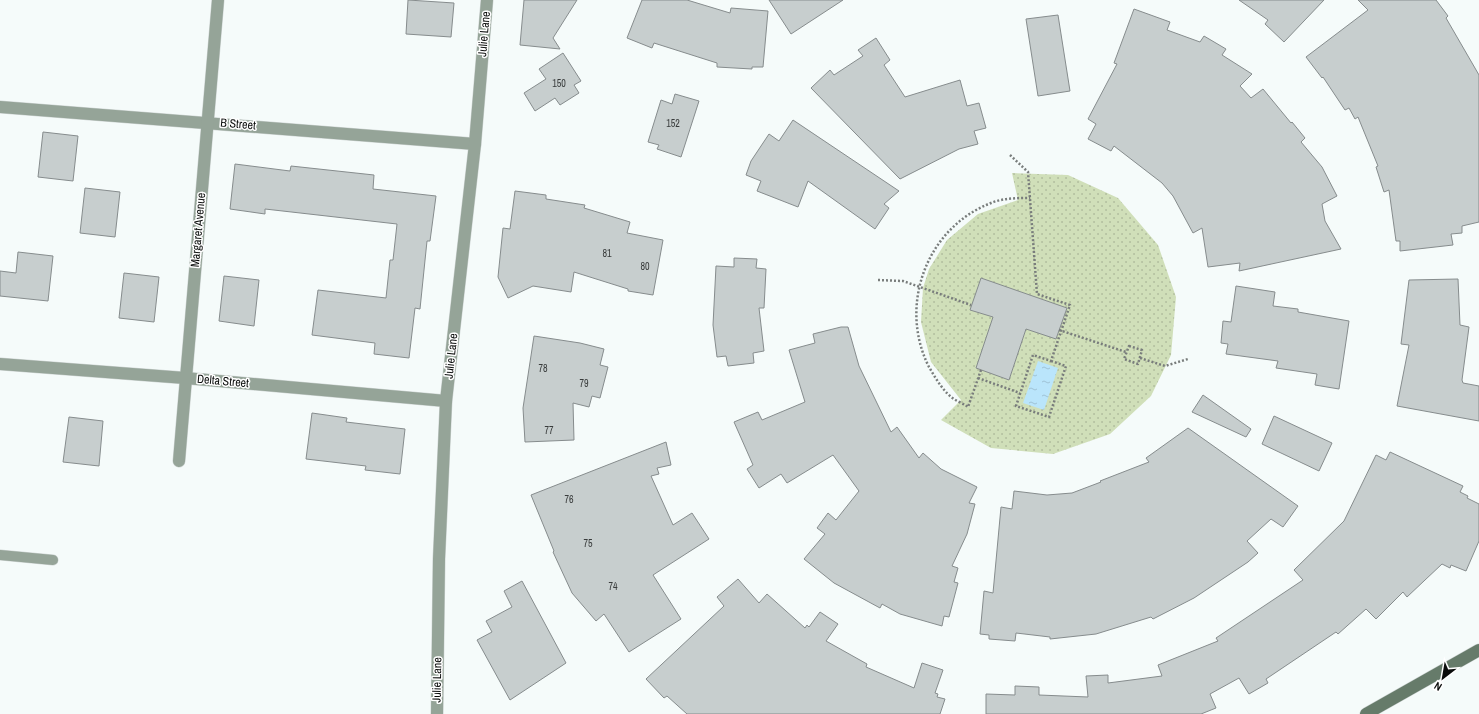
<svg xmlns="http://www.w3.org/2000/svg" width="1479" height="714" viewBox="0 0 1479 714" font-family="'Archivo Narrow',sans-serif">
	<defs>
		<pattern id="grass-dots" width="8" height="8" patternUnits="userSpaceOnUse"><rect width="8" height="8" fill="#d0dfb9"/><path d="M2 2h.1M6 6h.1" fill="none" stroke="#b1be9e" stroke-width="1.8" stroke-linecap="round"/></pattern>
		<pattern id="water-ripples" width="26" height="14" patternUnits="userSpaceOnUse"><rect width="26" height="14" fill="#bae5fb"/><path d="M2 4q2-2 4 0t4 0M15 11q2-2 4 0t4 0" fill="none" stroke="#9fc3d6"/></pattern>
	</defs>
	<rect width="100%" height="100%" fill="#f5fbfa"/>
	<path fill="url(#grass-dots)" d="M1012,173L1068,175L1118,198L1158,245L1176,297L1171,355L1151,396L1110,434L1053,454L991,448L941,420L961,400L931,362L921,322L923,288L929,269L947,240L978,214L1018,200Z"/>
	<path fill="url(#water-ripples)" d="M1038,361L1058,368L1044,410L1023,403Z"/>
	<g fill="#c7cece" stroke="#868c8d">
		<path d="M408,0L454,3L451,37L406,34Z"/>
		<path d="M524,0H577L553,38L560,49L520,45Z"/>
		<path d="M642,0H687L730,13L731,8L768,11L763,67H752V69L717,67V63L654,43L652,48L627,38Z"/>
		<path d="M769,0H843L791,34Z"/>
		<path d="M1239,0H1324L1284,42L1265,24L1268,20Z"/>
		<path d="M1358,0H1436L1448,16L1446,18L1479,75V222L1462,226V233L1451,234L1453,245L1400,251V241H1396L1389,190L1384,192L1376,167L1378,166L1358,117L1355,119L1349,108L1345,110L1323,77L1322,78L1306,57L1368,10Z"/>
		<path d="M1134,9L1170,22L1167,30L1200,42L1204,36L1226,49L1222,55L1252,74L1240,86L1251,98L1263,89L1291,123L1292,122L1305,138L1301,142L1322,167L1337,196L1322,204L1325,221L1341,249L1239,271L1240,263L1208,267L1202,228L1193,233L1173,196L1162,183L1114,146L1111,151L1088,139L1096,124L1088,119L1117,64L1114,63Z"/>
		<path d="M1058,15L1070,91L1038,96L1026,19Z"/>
		<path d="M876,38L890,60L884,65L905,97L960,80L967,106L979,103L986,128L974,131L978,144L959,149L900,179L811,88L830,70L834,75L863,56L858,50Z"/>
		<path d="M563,53L581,81L574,85L579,93L560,105L555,98L535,111L524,93L546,79L539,69Z"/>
		<path d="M675,94L699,101L681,157L657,149L659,145L648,142L661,100L672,104Z"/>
		<path d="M793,120L899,191L884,204L889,208L875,229L808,181L798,207L757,191L761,181L746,175L751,161L769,134L779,141Z"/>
		<path d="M43,132L78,136L73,181L38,177Z"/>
		<path d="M235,164L290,171L291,166L374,175L373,189L436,196L430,241H427L420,309L415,308L409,358L374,354L375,343L312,335L318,290L386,298L390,260H393L397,224L265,209V214L230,209Z"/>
		<path d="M85,188L120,192L115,237L80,233Z"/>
		<path d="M515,191L546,195V199L585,205L584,208L630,222L627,233L663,240L653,295L628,291V289L574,272L571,292L533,286L508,298L498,277L503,228L510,229Z"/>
		<path d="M18,252L53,256L48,301L0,296V271L16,273Z"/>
		<path d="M734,258L757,259L756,268L766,269L764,308H759L764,351L753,353L754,363L728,366L726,356L717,357L713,325L716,266L734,267Z"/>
		<path d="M124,273L159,277L154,322L119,318Z"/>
		<path d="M224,276L259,280L254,326L219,321Z"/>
		<path d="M981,278L1067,308L1056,339L1026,329L1009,380L976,368L993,317L970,310Z"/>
		<path d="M1458,279L1460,325L1469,327L1462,380L1463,383L1479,386V421L1397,406L1409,345L1401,344L1409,280Z"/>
		<path d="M1236,286L1275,292L1273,306L1298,309V312L1349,321L1339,389L1315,385L1317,374L1276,368L1278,361L1226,354L1228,344L1221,343L1223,321L1231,322Z"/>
		<path d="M841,327H848L859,366L891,432L897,427L919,458L923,453L941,469L977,487L969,503L975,504L967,534L952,566L958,568L954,582L958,583L949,617L944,616L942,626L900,614L882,604L880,608L834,583L804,559L825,534L817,528L828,513L836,520L859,491L833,455L787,483L781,474L759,488L747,469L753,465L734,422L758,412L762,420L805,402L789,350L815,343L813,334Z"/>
		<path d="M534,336L580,343L604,349L600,365L608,367L600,398L592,396L589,407L573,403L574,440L525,442L523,408Z"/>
		<path d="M1203,395L1251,429L1246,437L1192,412Z"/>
		<path d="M312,413L347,418L346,422L405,429L400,474L365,470L366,466L306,459Z"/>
		<path d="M1274,416L1332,443L1319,471L1262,444Z"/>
		<path d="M69,417L103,421L99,466L63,462Z"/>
		<path d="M1188,428L1298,506L1283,527L1271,519L1247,541L1258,553L1248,562L1194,598L1153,619L1151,617L1096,634L1050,639V637L1016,633L1015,641L989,639V635L980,634L984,591L993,593L1001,507L1012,509L1014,491L1047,495L1072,493L1101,482L1100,481L1149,462L1146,458Z"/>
		<path d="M666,442L671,465L657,468L659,474L651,476L673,525L692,513L709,539L653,575L681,619L629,652L604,614L596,621L572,593L553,552L554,551L531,495Z"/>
		<path d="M1390,452L1463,486L1460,492L1468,496L1467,498L1479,504V541L1466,571L1451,565L1450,568L1442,564L1407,597L1403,592L1376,619L1366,609L1338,634L1336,632L1272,675L1266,679L1268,683L1249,694L1239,678L1210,694L1216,708L1201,714H986V694L1015,695V686L1039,687V695L1088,697L1086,676L1108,675V683L1162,676L1158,665L1218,641L1216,638L1303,580L1294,570L1344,521L1376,455L1386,460Z"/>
		<path d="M738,579L759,603L767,594L805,628L807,625L809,627L820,612L838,624L826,641L867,664L866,667L914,688L922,663L943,670L935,693L938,694L937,697L945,699L940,714H687L667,696L664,698L646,679L724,606L717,597Z"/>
		<path d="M522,581L566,663L510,700L477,640L492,632L486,621L512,607L504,591Z"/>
	</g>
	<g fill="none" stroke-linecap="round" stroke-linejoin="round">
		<defs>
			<path id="lane" d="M0,555L53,560"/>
			<g id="street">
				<path d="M0,107L475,144"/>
				<path d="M0,364L185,378L446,401"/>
				<path d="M179,461L218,0"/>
				<path d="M437,714L439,559L446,401L475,144L487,0"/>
			</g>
			<path id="secondary" d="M1366,714L1479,650"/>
		</defs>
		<use href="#lane" stroke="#cfd5d4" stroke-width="11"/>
		<use href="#street" stroke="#cfd5d4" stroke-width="13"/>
		<use href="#secondary" stroke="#cfd5d4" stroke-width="13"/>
		<g stroke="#797d7c" stroke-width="2.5" stroke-dasharray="2 2" stroke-linecap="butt">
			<path d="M1010,155L1028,172L1037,294L1070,305L1051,361L1033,355L1016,406L1049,417L1066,366L1051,361"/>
			<path d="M878,280L903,281L971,305"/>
			<path d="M1059,330L1126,352"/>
			<path d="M1129,346L1142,350L1138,364L1124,359Z"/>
			<path d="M1140,358L1165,366L1188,359"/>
			<path d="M981,370L968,407C963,403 955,401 950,396C941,388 935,377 929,367C898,306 926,228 991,203C1003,198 1017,198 1030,198"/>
			<path d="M978,378L1020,393"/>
		</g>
		<use href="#lane" stroke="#95a498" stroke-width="10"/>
		<use href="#street" stroke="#95a498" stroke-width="12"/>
		<use href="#secondary" stroke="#667b6a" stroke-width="12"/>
	</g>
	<g text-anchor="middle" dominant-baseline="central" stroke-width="3" stroke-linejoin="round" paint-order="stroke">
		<g font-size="10" fill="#393c3c">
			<text x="559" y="83">150</text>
			<text x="673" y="123">152</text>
			<text x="607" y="253">81</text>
			<text x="645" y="266">80</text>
			<text x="543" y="368">78</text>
			<text x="584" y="383">79</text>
			<text x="549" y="430">77</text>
			<text x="569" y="499">76</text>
			<text x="588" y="543">75</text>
			<text x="613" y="586">74</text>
		</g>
		<g font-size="12" fill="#0a0c0b" stroke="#fff">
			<text transform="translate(484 34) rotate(-85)">Julie Lane</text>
			<text transform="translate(238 124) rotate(5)">B Street</text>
			<text transform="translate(198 230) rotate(-85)">Margaret Avenue</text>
			<text transform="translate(451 356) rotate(-84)">Julie Lane</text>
			<text transform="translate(223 381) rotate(5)">Delta Street</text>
			<text transform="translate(437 680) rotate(-89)">Julie Lane</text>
		</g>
	</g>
	<g transform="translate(1443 678) rotate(211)" stroke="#ffffff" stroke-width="3" paint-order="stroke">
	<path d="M0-3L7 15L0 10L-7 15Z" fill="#0a0c0b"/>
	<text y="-6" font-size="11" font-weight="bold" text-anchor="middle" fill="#0a0c0b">N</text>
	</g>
</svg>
